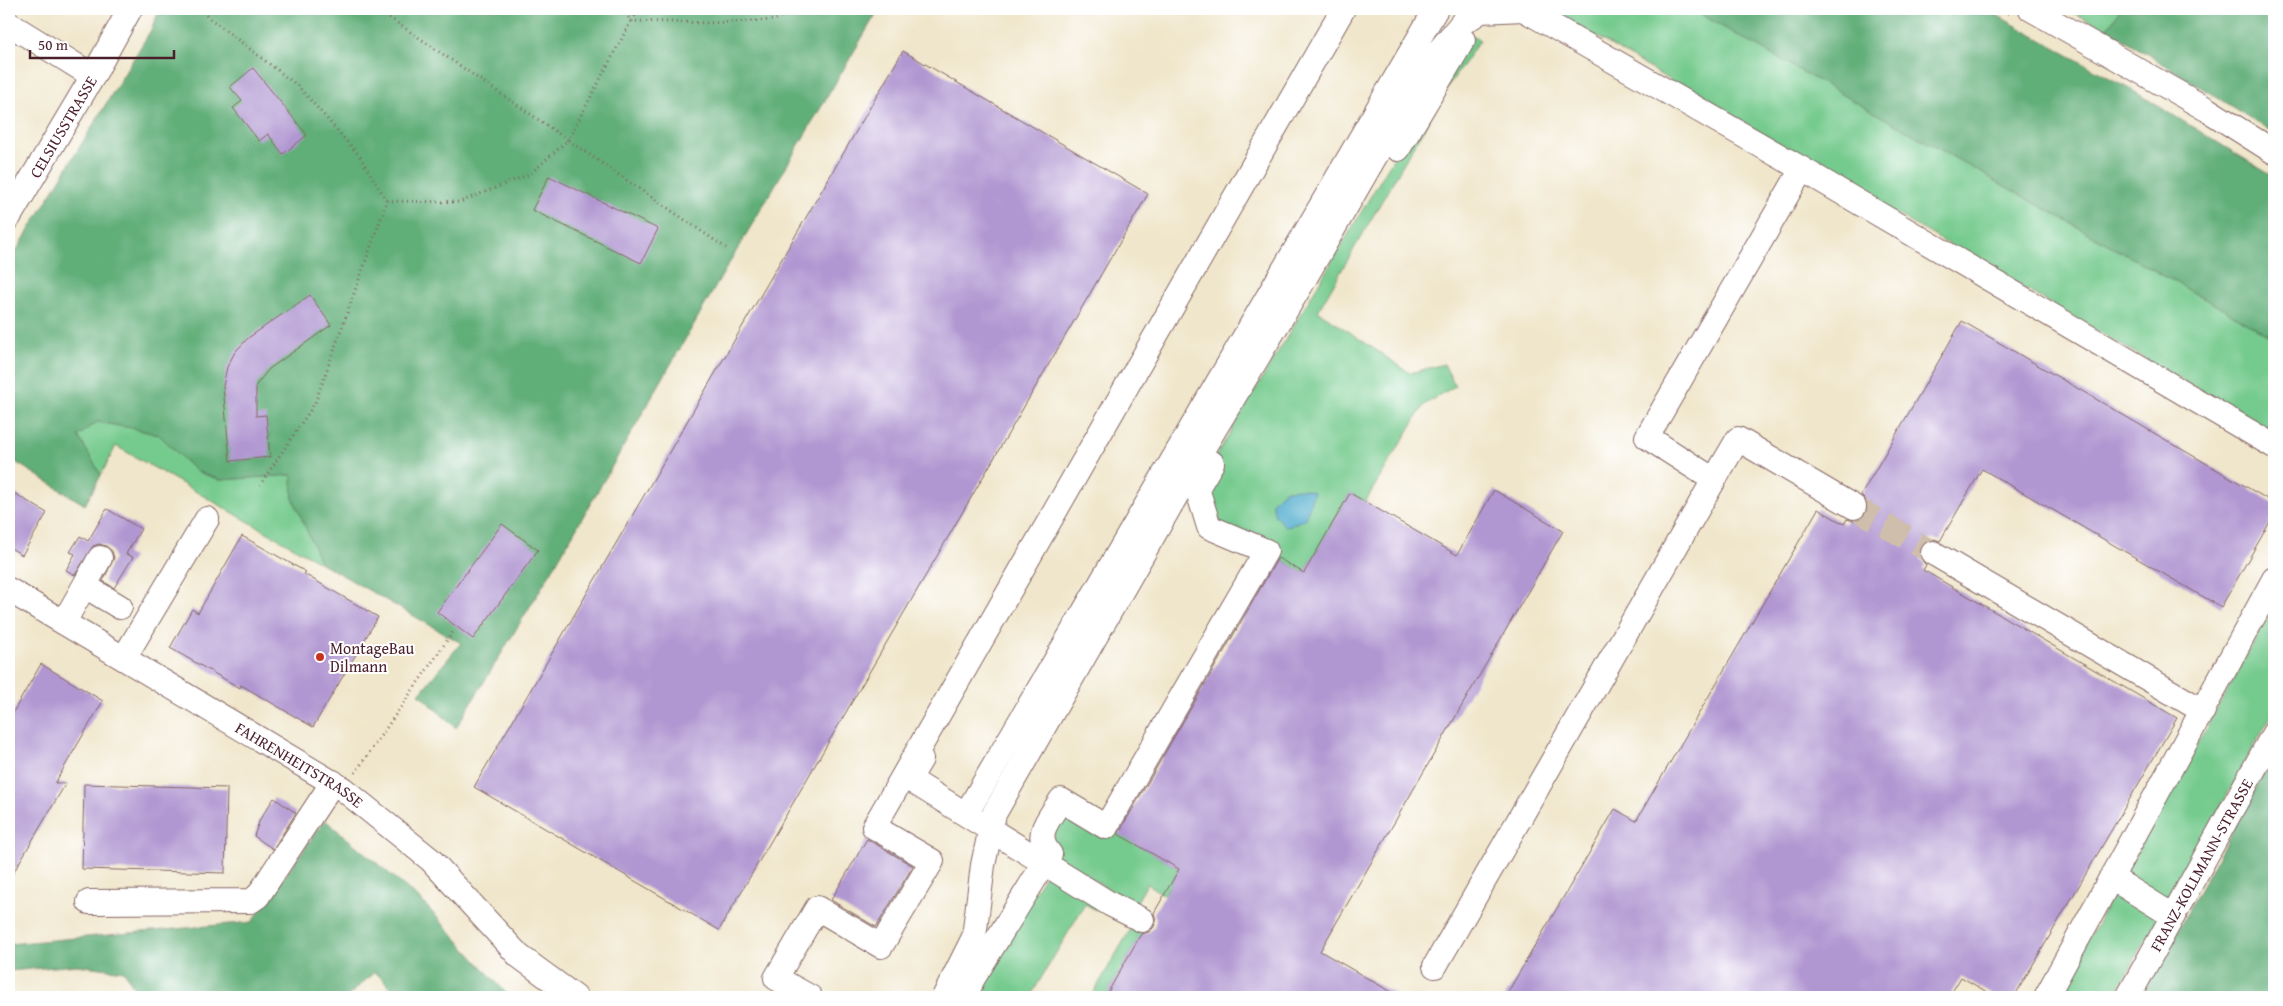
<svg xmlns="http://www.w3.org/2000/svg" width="2283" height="1006" viewBox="0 0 2283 1006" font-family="'Gentium Book Plus',serif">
	<rect width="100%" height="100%" fill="#fff"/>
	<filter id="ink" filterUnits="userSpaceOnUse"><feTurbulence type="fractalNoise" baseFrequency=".02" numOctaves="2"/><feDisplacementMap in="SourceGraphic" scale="10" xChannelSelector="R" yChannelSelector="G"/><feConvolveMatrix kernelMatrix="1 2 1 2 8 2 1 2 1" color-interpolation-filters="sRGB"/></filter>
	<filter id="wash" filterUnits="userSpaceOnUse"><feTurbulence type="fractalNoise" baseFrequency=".0096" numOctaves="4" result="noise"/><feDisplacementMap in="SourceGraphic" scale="20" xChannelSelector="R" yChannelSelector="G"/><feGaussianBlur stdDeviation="1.12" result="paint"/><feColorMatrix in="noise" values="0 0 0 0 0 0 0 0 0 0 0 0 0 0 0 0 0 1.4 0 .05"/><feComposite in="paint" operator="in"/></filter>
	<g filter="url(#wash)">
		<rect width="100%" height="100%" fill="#f0e6cb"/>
		<g fill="#75ca8d" stroke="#60745c">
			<path d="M1550,9H1691L2274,338V434L1802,159Z"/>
			<path d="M2065,9H2121L2107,29Z"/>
			<path d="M1468,33L1480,40L1449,85L1318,311L1410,373L1444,364L1455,386L1424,405L1365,502L1350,493L1304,573L1266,551L1209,527L1197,488Z"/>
			<path d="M97,422L132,428L159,435L196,471L220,480L292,475L293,498L321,563L116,446L101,475L78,436Z"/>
			<path d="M2274,607V711L2114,997H2056Z"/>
			<path d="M1061,800L1179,869L1164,895L1147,884L1135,905L1050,854Z"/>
			<path d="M1046,874L1092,899L1096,910L1085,904L1030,997H966Z"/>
			<path d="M1134,923L1144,929L1108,992L1117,997H1091Z"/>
		</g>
		<g fill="#60ae78" stroke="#556652">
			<path d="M160,9H879L724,272L554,567L456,728L419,694L461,643L321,563L293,498L292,475L220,480L196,471L159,435L132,428L97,422L78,436L101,475L85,505L9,458V296C14,282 11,268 15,253L151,30Z"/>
			<path d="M1691,9H1986L2142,96L2274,177V338Z"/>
			<path d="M2121,9H2274V133L2107,29Z"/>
			<path d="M2274,755V997H2141Z"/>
			<path d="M325,820L421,900L507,994L504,997H400L375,972L347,997H136L137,993L124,971L77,965L9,971V944L252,922Z"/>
		</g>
		<path fill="#4faccd" stroke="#4c667c" d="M1304,489L1314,492L1305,519L1286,527L1275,516L1272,502L1285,490Z"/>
		<g id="blocks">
			<g fill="#b197d1">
				<path d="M903,51L1148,194L719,930L474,787Z"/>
				<path d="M253,68L307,135L283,154L268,134L259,141L233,108L242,101L230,87Z"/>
				<path d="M549,176L658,229L641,263L532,210Z"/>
				<path d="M310,295L331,325L269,369L256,385V416L266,415L270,457L230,461L223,386L227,367L235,352L248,338Z"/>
				<path d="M1962,321L2274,503V515L2221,607L1982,469L1940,541L1934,539L1927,541L1921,547V559L1926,565L1923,570L2177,718L2014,997H1996L1961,977L1949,997H1505L1615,809L1636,821L1818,509L1844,524L1847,519L1854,521L1866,514L1868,507L1866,500L1861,495Z"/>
				<path d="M9,490L47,513L22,555L9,547Z"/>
				<path d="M1494,490L1563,531L1320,951L1400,997H1117L1108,992L1141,934L1149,932L1154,927L1156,920L1154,913L1179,869L1118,834L1278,558L1304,573L1350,493L1457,555Z"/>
				<path d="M107,509L141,529L126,554L133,557L114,588L103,581L114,558L112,551L106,546L99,544L93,546L75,575L66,570L75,554L70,552L80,536L88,541Z"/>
				<path d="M502,524L538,550L473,639L437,612Z"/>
				<path d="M242,536L306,572L304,574L378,617L313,727L241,685L240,688L170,648L192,609L198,613Z"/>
				<path d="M41,664L103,701L55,783H66L9,880V719Z"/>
				<path d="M84,784L227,788L225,873L82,869Z"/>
				<path d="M274,798L296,813L273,849L254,836L260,819Z"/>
				<path d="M867,839L913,866L876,927L831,900Z"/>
			</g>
		</g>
	</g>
	<g filter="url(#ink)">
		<use href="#blocks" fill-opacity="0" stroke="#846563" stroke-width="1"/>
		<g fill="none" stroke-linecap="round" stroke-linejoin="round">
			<path stroke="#cfbeab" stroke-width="24" stroke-dasharray="24 12" stroke-linecap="butt" d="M1854,507L1933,553"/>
			<defs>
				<g id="minor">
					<path d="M2031,9L2208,110L2274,152"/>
					<path d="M9,24L93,76"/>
					<path d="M1398,149L1463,40"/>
					<path id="s1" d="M9,217L93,76L130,9"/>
					<path d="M1714,480L1738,439L1854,507"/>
					<path d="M1933,553L2203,711"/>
					<path d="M85,586L120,607"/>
					<path id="s2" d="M9,590L343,789L431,860L519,956L575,997"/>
					<path d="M64,622L100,558"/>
					<path d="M124,658L207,519"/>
					<path d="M921,759L909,779L1110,904L1142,920"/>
					<path d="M966,814L1436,9"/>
					<path d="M2112,878L2173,916"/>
					<path d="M89,902L251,901L258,896L333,782"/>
					<path d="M1435,966L1714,480L1647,437L1802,169"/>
					<path d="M810,997L776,978L817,908L881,946L932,861L874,827L1343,9"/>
					<path d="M944,997L974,937L983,865L994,814L1205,445L1298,290L1429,63L1462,23L1481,11L1523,9L1802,169L2274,446"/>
					<path d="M966,997L972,980L1050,854C1032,835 1050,818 1061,800L1106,827L1266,551L1209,527L1197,488L1212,463"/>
					<path d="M2046,997L2274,579"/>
					<path id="s3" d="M2128,997L2274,733"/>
				</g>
			</defs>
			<use href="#minor" stroke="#846563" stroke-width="26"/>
			<g stroke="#846563" stroke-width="3" stroke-dasharray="1 4" stroke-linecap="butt">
				<path d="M198,9L298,86L358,154L387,201L315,403L260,485"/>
				<path d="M377,9L568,140L631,21L623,9"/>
				<path d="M1999,9L2012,16"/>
				<path d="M631,21L707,23L775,20L793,9"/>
				<path d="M632,21L639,9"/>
				<path d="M387,201L460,202L530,174L568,140L726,248"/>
				<path d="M355,773L453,632"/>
			</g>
			<use href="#minor" stroke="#fff" stroke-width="24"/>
		</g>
	</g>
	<circle fill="#c8321e" stroke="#fff" stroke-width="2" cx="320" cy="657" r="5"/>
	<g text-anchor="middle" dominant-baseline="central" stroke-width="4" stroke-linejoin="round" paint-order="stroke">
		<g font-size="16" fill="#4a1f2b" stroke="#fff">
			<text stroke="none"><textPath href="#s1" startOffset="105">CELSIUSSTRASSE</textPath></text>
			<text stroke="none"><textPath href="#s2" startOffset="339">FAHRENHEITSTRASSE</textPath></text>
			<text stroke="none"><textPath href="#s3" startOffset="151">FRANZ-KOLLMANN-STRASSE</textPath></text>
		</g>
		<g font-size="16" fill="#4a1f2b" stroke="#fff" text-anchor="start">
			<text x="330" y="648">MontageBau<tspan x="330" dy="18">Dilmann</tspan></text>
		</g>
	</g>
	<rect width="2283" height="1006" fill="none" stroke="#fff" stroke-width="30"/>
	<path d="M30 50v8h144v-8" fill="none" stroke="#4a1f2b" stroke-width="2.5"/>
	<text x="38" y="50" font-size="15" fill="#4a1f2b" stroke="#ffffff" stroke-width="4" paint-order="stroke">50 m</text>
</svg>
